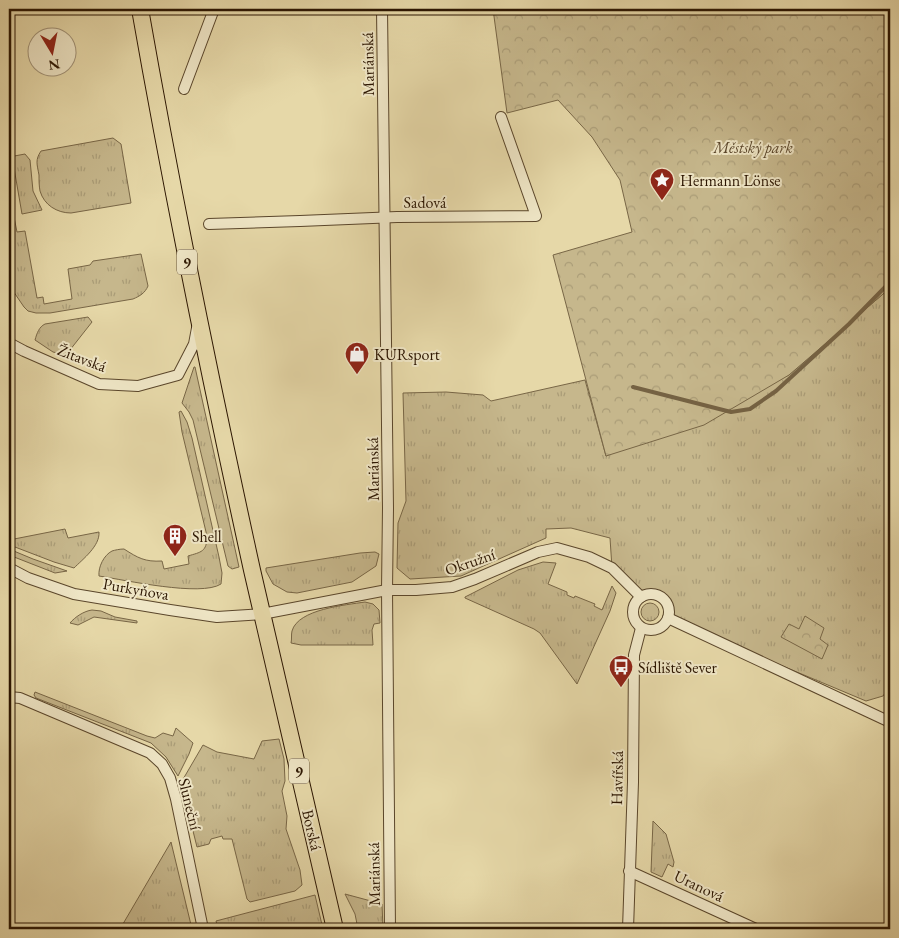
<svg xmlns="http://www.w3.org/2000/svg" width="899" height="938" viewBox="0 0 899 938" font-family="'EB Garamond',serif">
	<defs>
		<pattern id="grass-tufts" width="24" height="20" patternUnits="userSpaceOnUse" patternTransform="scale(1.25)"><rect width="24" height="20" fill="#c6b78c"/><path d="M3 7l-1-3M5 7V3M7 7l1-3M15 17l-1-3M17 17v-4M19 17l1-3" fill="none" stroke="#aa9c77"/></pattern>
		<pattern id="park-crowns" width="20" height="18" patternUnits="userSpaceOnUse" patternTransform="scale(1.25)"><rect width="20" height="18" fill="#c6b78c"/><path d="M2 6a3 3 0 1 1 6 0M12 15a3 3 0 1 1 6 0" fill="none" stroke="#aa9c77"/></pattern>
	</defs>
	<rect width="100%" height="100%" fill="#e6d8a8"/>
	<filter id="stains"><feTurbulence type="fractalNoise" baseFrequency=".004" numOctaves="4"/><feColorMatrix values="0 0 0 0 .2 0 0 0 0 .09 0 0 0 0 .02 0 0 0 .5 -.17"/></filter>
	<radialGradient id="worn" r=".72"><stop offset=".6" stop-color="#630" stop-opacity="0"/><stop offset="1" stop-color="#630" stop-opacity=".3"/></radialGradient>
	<g fill="url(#grass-tufts)" stroke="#786646">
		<path d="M113,138L121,144L131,203L71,213C57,213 44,205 40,191C39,186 39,180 39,175C37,164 35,160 41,151Z"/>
		<path d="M25,154L30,160L33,191L42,210L22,214L14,168H9V157Z"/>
		<path d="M13,212L17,232L25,231L37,298L43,297L44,304L72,299L68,269L90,265L93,261L141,254L148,286C145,293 140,296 133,299L50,313H36L28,311L24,307L9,285V213Z"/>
		<path d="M890,288V686L883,696L866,701L668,618C669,598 660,592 641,597L612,568L610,538L571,528L546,529V538L461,576L410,579L397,568L398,523L406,501L403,393L446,392L483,395L491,401L585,380L606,456L789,375Z"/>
		<path d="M88,317L92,322L66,355L53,352L35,340C37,333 39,327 45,324Z"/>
		<path d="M194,367H195L239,567L232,569L228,566L193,420L189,412L182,403Z"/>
		<path d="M181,411L187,422L192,438L219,557L222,573L221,584C201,597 125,580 99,576C98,567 104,555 112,551C115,550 120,549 124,549C138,558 145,562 162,561L164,569L189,564L188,556C201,552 207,552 207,536L182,432L179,412Z"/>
		<path d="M65,529L68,538L99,532C100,546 83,559 74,568L54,562L15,547L10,544L9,540Z"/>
		<path d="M9,549L33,559L67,571L55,573L9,555Z"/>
		<path d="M375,552L379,554L376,566L352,582L297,593L287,592L273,584L266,571V568L360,553Z"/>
		<path d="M543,562L556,563L548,584L567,592V595L574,598L575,596L595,604L594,606L602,610L612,586L616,593L610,611L577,684L540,633L534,629L465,598V597L471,594L518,570Z"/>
		<path d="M365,602L373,604L379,610L380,623L374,624L372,630L373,645H301L291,643C292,639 291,635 292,631C298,609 346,605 365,602Z"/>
		<circle cx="650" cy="612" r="9"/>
		<path d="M92,610L101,611L115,617L137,621V623L94,617L78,625L70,623C75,617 84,611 92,610Z"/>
		<path d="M35,692L147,736L155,738L163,733L173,736L176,728L193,743L189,754L178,776L166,757L151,743L36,698L34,695Z"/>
		<path d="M279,739L284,759L285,781L282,791L287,816L286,829L300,870L302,885L295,891L250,902L247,899L232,839H223L222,836L211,839L209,844L197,847L187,807L182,781L203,745L217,752L254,759L262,741Z"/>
		<path d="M653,821L666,834L674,862L673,867L668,864L662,877L651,872Z"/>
		<path d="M171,842L192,929H120Z"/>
		<path d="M345,894L382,904L383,929H358L355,914Z"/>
		<path d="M315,895L323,929H218L216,921Z"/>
	</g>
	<g fill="url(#park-crowns)" stroke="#786646">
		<path d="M493,9H890V288L789,375L704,425L606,456L553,255L632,232L620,180L592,137L558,100L507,113Z"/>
		<path d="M805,616L824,628L820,639L828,645L822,659L781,637L789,624L799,629Z"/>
	</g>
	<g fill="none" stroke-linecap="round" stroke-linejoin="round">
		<path stroke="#756243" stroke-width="4" d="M633,387L731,412L750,409L776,391L849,324L890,282"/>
		<defs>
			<g id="minor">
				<path d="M382,9L388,508L387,590L390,929"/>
				<path d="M184,89L214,9"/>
				<path d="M209,224L300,221L397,217L536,216L501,117"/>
				<path d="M9,343L24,351L99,384L138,386L178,375L194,344L197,328"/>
				<path d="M9,568L28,578L74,594L170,610L217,617L262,614L387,590H416L452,587L475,579L538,552L557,548L589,557L612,568L641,597"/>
				<circle cx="651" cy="612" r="18"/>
				<path d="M668,618L890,722"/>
				<path d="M9,697L20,698L150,753L162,764L170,778L176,799L203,929"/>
				<path d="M629,871L756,929"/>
				<path d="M628,929L633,782L634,655L641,628"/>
			</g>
			<path id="primary" d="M140,9C173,197 211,383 252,570C279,690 308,809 335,929"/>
		</defs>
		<use href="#minor" stroke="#5a462b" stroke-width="12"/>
		<use href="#primary" stroke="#2b1501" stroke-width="18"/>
		<use href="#minor" stroke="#efe6c6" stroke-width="10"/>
		<use href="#primary" stroke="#e6d8a8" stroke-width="16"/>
	</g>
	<defs>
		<symbol id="sight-pin" viewBox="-11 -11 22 30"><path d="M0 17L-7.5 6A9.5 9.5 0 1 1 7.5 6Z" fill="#8f2418" stroke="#efe6c6"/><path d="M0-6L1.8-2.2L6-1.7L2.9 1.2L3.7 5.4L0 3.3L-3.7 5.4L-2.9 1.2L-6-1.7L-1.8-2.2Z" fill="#fff"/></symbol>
		<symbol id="shop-pin" viewBox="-11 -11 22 30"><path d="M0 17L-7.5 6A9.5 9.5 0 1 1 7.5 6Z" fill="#8f2418" stroke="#efe6c6"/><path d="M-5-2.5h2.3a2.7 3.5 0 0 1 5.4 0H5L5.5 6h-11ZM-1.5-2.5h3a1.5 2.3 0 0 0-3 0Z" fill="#fff"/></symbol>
		<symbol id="building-pin" viewBox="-11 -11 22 30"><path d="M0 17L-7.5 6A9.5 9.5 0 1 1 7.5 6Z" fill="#8f2418" stroke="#efe6c6"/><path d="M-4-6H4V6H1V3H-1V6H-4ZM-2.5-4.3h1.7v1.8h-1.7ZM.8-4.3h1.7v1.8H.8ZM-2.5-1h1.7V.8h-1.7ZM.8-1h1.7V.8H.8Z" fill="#fff"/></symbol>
		<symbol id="bus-pin" viewBox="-11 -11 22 30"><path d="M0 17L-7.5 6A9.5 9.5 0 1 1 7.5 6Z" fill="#8f2418" stroke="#efe6c6"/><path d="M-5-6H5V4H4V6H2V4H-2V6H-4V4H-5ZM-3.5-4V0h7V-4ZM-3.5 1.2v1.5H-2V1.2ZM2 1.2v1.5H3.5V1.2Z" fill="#fff"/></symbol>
	</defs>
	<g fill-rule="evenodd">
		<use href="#sight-pin" x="648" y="166" width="28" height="38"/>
		<use href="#shop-pin" x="343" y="340" width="28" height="38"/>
		<use href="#building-pin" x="161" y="522" width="28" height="38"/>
		<use href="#bus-pin" x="607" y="653" width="28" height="38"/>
	</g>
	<g text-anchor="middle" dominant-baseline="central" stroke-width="4" stroke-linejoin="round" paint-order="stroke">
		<g fill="#efe6c6" stroke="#66543c" stroke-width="1">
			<rect x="177" y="249.5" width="20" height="25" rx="4"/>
			<rect x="289" y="758.5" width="20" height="25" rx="4"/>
		</g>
		<g font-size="15" font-weight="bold" fill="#2b1501">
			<text x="187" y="262">9</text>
			<text x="299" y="771">9</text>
		</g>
		<g font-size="16" fill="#2b1501" stroke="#efe6c6">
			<text transform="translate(368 64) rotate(-91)">Mariánská</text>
			<text x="425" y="202">Sadová</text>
			<text transform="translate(82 358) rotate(21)">Žitavská</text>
			<text transform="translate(373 469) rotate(-91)">Mariánská</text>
			<text transform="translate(470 562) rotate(-19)">Okružní</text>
			<text transform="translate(136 589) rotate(10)">Purkyňova</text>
			<text transform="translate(617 778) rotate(-89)">Havířská</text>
			<text transform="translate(190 804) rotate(76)">Sluneční</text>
			<text transform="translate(312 830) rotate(77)">Borská</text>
			<text transform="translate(374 874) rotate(-91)">Mariánská</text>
			<text transform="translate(699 886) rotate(25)">Uranová</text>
		</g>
		<g font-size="16" font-style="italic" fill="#5a462b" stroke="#efe6c6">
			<text x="753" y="147">Městský park</text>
		</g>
		<g font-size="16" fill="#2b1501" stroke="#efe6c6" text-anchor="start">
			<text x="680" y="180">Hermann Lönse</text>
			<text x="374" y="354">KURsport</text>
			<text x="192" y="536">Shell</text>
			<text x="638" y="667">Sídliště Sever</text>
		</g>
	</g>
	<rect width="899" height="938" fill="none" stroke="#e6d8a8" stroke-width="30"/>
	<rect x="10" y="10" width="879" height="918" fill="none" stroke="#2b1501" stroke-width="2.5"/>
	<rect x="15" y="15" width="869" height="908" fill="none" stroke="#2b1501"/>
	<g transform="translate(52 52) rotate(170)"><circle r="24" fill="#efe6c6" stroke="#a19277"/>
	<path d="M0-4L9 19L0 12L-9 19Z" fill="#8f2418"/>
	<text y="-8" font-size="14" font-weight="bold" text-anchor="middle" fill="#2b1501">N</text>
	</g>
	<rect width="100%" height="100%" filter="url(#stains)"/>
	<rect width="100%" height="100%" fill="url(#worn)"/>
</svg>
